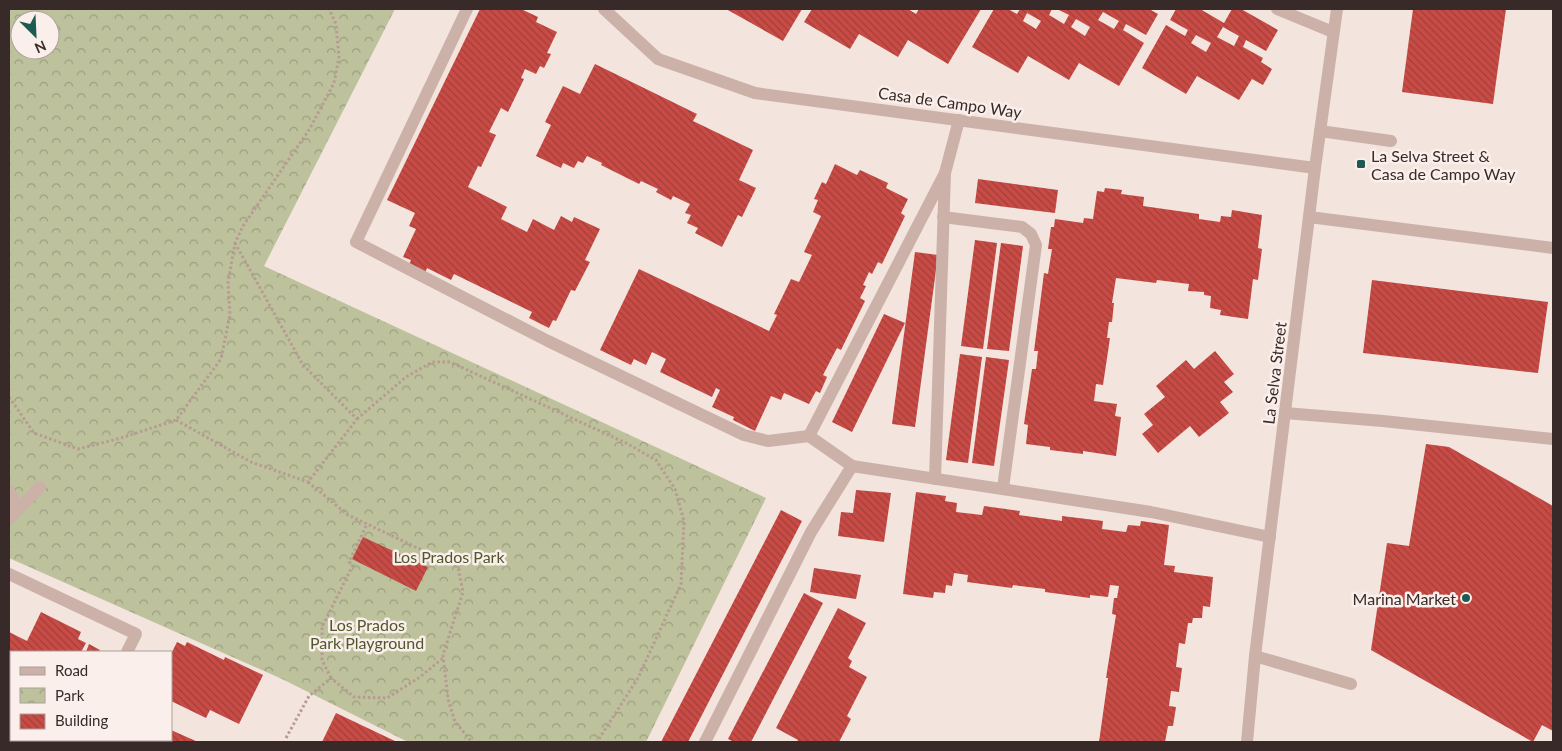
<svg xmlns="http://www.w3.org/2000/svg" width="1562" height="751" viewBox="0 0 1562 751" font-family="Lato,sans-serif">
	<defs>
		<pattern id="park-crowns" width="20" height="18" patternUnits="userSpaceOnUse" patternTransform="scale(1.25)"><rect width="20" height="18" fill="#bdc29c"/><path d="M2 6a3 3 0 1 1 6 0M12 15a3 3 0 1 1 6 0" fill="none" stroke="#9b9e7f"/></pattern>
		<pattern id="building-back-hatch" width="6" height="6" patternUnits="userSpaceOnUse" patternTransform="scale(1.25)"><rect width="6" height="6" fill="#c84b46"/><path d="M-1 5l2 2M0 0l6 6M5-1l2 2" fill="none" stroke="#a33f3a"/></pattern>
	</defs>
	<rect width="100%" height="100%" fill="#f3e4dd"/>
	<path fill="url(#park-crowns)" fill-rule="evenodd" d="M9,9H395L264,266L766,498L646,742H408L282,679L9,558ZM20,20H50V50H20Z"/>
	<g fill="url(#building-back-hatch)" fill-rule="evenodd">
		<path d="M480,9H521L538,17L536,22L557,32L547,53L551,54L544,68L540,66L536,74L525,69L521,78L524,79L508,112L501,108L489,132L496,135L481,167L478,166L468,187L507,207L501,219L527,232L533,219L554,230L561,216L572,222L574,217L600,229L585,260L590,262L575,291L571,290L556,321L553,320L549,328L529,318L532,312L454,274L451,280L427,268L425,273L409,265L411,260L403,257L416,229L409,226L415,213L387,200Z"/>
		<path d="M726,9H802L783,41Z"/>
		<path d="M812,9H908L916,14L919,9H981L948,64L908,40L898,57L859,34L850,49L804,22Z"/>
		<path d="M994,9H1008L1017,14L1020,9H1052L1049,15L1064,24L1069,15L1057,9H1149L1158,14L1146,35L1126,24L1123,30L1144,43L1119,86L1079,63L1069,80L1028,56L1018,73L972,47ZM1103,12L1119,21L1114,29L1098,20ZM1027,13L1041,21L1036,29L1023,21ZM1076,19L1090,27L1085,36L1071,27Z"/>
		<path d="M1176,9H1200L1224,23L1232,9H1241L1278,30L1266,51L1246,40L1243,47L1263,58L1261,62L1272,69L1263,85L1252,79L1239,100L1197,76L1186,94L1142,68L1166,25L1185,36L1188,30L1170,20ZM1223,27L1239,36L1234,46L1217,37ZM1196,35L1211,43L1206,52L1191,43Z"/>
		<path d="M1413,9H1506L1493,104L1402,92Z"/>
		<path d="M595,64L697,114L693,121L753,150L739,180L756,188L742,217L738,215L722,247L695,233L698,228L687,223L691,215L685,213L690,204L673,196L671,200L656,192L658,189L641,181L639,184L601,165L602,163L587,156L583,163L578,161L574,168L563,163L561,168L536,156L551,125L545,122L563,86L580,94Z"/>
		<path d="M835,164L857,175L860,170L888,183L886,188L908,199L901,213L905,216L882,264L878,262L872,274L869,272L863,285L866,286L860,298L865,301L841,350L837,348L823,375L827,377L820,393L816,391L809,404L784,393L781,400L771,396L755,431L733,420L734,417L712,407L720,390L716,388L712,397L660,372L666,359L652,352L646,365L634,359L631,365L600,350L639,269L769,331L777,315L774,314L791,279L799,282L812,255L804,252L821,216L813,212L818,200L814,199L822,182L826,184Z"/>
		<path d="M978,179L1058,190L1055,213L975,203Z"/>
		<path d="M1105,188L1122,190L1121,194L1144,197L1143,206L1199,214V219L1220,222L1221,216L1231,217L1232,210L1262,215L1258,248L1262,249L1258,280L1253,279L1248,319L1220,315L1221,310L1210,308L1211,296L1204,295V292L1188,291L1189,284L1157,280L1156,283L1116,278L1112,303H1114L1112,322H1109L1107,338H1110L1103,385L1096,384L1094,401L1117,404L1115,416L1121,417L1116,456L1083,451V454L1050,450V447L1026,444L1028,425L1024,424L1032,369H1036L1038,351H1034L1044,273L1048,274L1052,249H1048L1051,227H1054L1055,219L1083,223L1084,218L1093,219L1097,191L1104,192Z"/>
		<path d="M975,240L997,243L983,349L961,346Z"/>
		<path d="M1001,243L1023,246L1009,351L987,349Z"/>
		<path d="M915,252L938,255L915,427L892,424Z"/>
		<path d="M1372,280L1548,302L1538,373L1363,353Z"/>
		<path d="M884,314L905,323L852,432L832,422Z"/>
		<path d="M1215,351L1234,374L1224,382L1233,392L1220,402L1229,413L1199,437L1190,426L1158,453L1142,434L1153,425L1144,414L1165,397L1156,386L1186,360L1194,369Z"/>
		<path d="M960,354L982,357L968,463L946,460Z"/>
		<path d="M986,357L1009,360L994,466L972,463Z"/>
		<path d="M1426,444L1449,447L1553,506V731L1542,725L1533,742L1371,650L1387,543L1409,546Z"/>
		<path d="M856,490L891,493L884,542L838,536L841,512L853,513Z"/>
		<path d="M916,492L946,496L945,501L957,503L956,512L982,515L984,506L1020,511L1019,515L1062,521V516L1103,521L1102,529L1126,532L1128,525L1140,526L1141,521L1169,525L1164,565L1175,566L1174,572L1213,577L1210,607L1203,606L1202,618H1193L1192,623H1188L1185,644L1179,643L1176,667L1182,668L1179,692L1171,691L1169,706L1176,707L1173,726H1168L1165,742H1099L1108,678H1106L1116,615L1112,614L1114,598H1117L1119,586L1110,585L1108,597L1090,595V598L1045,592V589L1013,585L1012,588L967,582L968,575L954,573L952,586L946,585L945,593L934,592L933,598L903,594Z"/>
		<path d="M781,510L802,521L688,742H661Z"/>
		<path d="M363,537L428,567L416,591L352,559Z"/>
		<path d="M814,568L861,575L856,599L810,592Z"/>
		<path d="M804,593L823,603L751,742H734L728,739Z"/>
		<path d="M838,608L866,623L848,658L852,661L849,667L867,677L847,716L851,719L839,742H797L798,740L776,728Z"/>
		<path d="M41,612L81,632L78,639L86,643L81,652H11V671L9,670V632L27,641Z"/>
		<path d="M177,642L185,646L187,642L224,660L225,657L263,675L239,724L210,710L206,718L171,701V654Z"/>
		<path d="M89,644L100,650L99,652H86Z"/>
		<path d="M9,686L11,687V740H18L17,742H9Z"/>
		<path d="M336,713L397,742H322Z"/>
		<path d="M171,730L198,742H106L108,740H171Z"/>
	</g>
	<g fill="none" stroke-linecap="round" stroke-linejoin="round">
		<g stroke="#b79b93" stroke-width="3" stroke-dasharray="2.5 2.5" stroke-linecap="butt">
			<path d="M9,397L34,433L78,449L121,438L176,420L221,359L230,315L228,283L235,243L243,226L309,130L334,83L339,57L336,24L329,9"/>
			<path d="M357,419L406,377L432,362H450L626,443L656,460L675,489L684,521L681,584L638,678L597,742"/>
			<path d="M176,420L251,462L308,482L357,419L303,365L235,243"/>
			<path d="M308,482L348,515L458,567L463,592L443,655L448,699L455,722L472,742"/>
			<path d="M331,678L322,660V627L353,565L349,562L367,524"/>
			<path d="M286,738L309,696L331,678L354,697L387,698L420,677L443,658"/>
		</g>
		<g stroke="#cbb1a8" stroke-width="12">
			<path d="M467,9L356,242L548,341L744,435L768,441L809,436"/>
			<path d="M1277,9L1333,32"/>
			<path d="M1320,131L1391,141"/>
			<path d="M945,173L959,120"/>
			<path d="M943,217L1022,227L1031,234L1036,245L1003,488"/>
			<path d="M1309,217L1553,248"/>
			<path d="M1285,413L1383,421L1553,439"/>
			<path d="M852,466L809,436L945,173L935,479"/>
			<path d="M9,491L19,509"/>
			<path d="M9,574L136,634L127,652"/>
			<path d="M1255,656L1351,684"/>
			<path d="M85,742L86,740"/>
			<path d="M705,742L811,532L852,466L1151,512L1270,537"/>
		</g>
		<g stroke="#cbb1a8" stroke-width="12">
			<path d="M604,9L658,59L755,93L1315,168"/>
			<path d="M9,519L40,487"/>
			<path d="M1247,742L1255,656L1315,168L1337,9"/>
		</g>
	</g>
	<g fill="#1d5a52" stroke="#faefea" stroke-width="2">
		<rect x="1356" y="159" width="10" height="10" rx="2.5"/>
		<circle cx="1466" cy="598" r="5"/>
	</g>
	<g text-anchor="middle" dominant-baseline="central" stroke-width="5" stroke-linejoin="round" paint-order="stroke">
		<g font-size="16" fill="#382a29" stroke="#faefea">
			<text transform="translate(950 102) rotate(8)">Casa de Campo Way</text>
			<text transform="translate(1274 373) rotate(-83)">La Selva Street</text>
		</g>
		<g font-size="16" fill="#382a29" stroke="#faefea" text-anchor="start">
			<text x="1371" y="155">La Selva Street &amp;<tspan x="1371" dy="18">Casa de Campo Way</tspan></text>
			<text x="1456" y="598" text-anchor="end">Marina Market</text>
		</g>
		<g font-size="16" fill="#50572c" stroke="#faefea">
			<text x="449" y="556">Los Prados Park</text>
			<text x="367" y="624">Los Prados<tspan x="367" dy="18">Park Playground</tspan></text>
		</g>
	</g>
	<rect width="1562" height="751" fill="none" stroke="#382a29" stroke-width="20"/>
	<rect x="10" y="651" width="162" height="90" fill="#faefea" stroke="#aca09d"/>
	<rect x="20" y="667" width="25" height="8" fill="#cbb1a8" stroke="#aca09d"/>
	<text x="55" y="676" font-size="15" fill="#382a29">Road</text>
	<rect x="20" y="688" width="25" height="15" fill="url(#park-crowns)" stroke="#aca09d"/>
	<text x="55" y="701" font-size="15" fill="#382a29">Park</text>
	<rect x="20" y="714" width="25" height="15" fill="url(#building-back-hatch)" stroke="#aca09d"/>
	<text x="55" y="726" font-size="15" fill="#382a29">Building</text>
	<g transform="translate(35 35) rotate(156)"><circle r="24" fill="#faefea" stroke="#aca09d"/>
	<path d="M0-4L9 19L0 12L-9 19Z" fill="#1d5a52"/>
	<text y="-8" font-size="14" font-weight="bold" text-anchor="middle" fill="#382a29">N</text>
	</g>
</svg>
